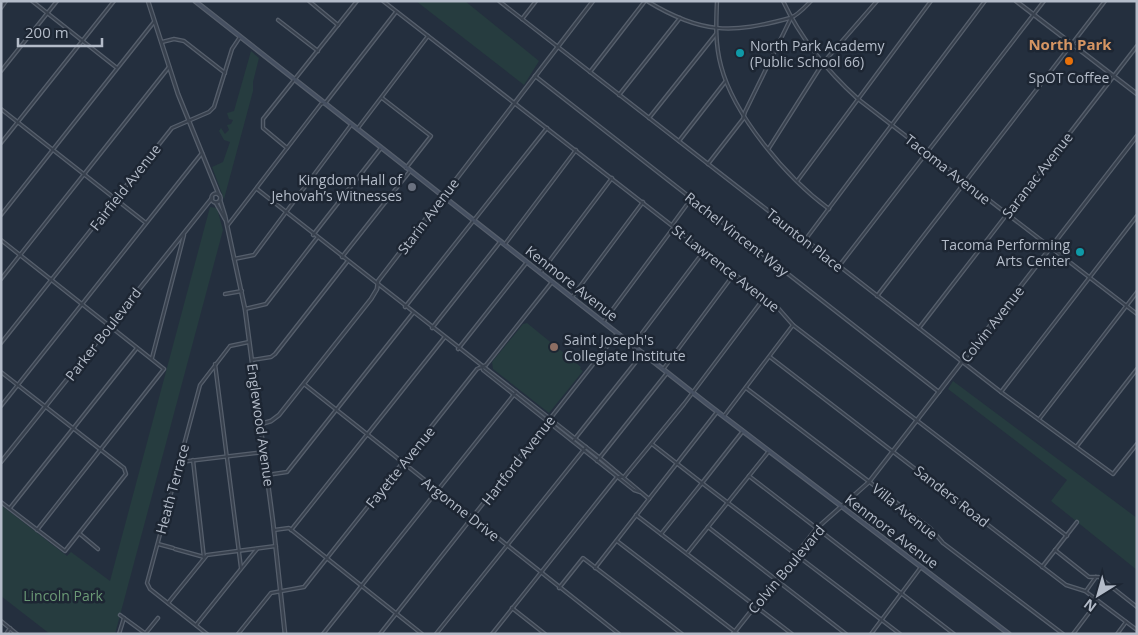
<svg xmlns="http://www.w3.org/2000/svg" width="1138" height="635" viewBox="0 0 1138 635" font-family="'Open Sans',sans-serif">
	<rect width="100%" height="100%" fill="#242f3e"/>
	<g fill="#263c3f">
		<path d="M416,1H465L539,61L524,85Z"/>
		<path d="M251,51L259,58L253,82V91L224,199L212,167L223,162L230,142L224,140L219,131L221,128L225,134L229,130L227,125L231,124L233,120L229,119L227,113L234,111Z"/>
		<path d="M210,207L217,208L223,230L115,634H50L1,596V505L67,556L71,552L110,581Z"/>
		<path d="M527,323L581,367L580,369L583,371L549,413L493,369L492,362L523,324Z"/>
		<path d="M953,381L1137,518V570L1051,501L1067,480L948,389Z"/>
	</g>
	<g fill="none" stroke-linecap="round" stroke-linejoin="round">
		<defs>
			<g id="minor">
				<path d="M32,1L117,68"/>
				<path d="M309,1L338,25"/>
				<path d="M383,1L778,308L793,325L1067,536"/>
				<path d="M499,1L1001,392L1113,474L1137,444"/>
				<path d="M647,1C701,34 731,34 790,18C797,16 806,6 811,1"/>
				<path d="M717,1C716,24 715,44 721,66C734,116 787,178 829,209"/>
				<path d="M783,1C801,39 827,71 858,99L1137,314"/>
				<path d="M1,8L6,1"/>
				<path d="M522,19L536,1"/>
				<path d="M278,20L318,51"/>
				<path d="M162,42L174,39L184,41L225,73"/>
				<path d="M1,71L57,1"/>
				<path d="M590,72L645,1"/>
				<path d="M535,76L939,392"/>
				<path d="M619,95L680,18"/>
				<path d="M382,98L431,136L406,168"/>
				<path d="M1,109L146,223"/>
				<path d="M649,118L716,34"/>
				<path d="M358,128L428,36"/>
				<path d="M679,141L725,82"/>
				<path d="M1,143L114,1"/>
				<path d="M287,148L263,128V119L357,1"/>
				<path d="M769,148L823,63L877,1"/>
				<path d="M708,164L743,119L745,112L791,18"/>
				<path d="M798,180L931,1"/>
				<path d="M257,189L600,458L649,499"/>
				<path d="M1,215L154,22"/>
				<path d="M228,225L321,104L326,102L396,12"/>
				<path d="M672,225L691,199"/>
				<path d="M313,235L381,148"/>
				<path d="M1,240L164,369L37,530"/>
				<path d="M805,240L985,1"/>
				<path d="M505,244L576,150"/>
				<path d="M342,257L410,171"/>
				<path d="M234,259L254,255L351,125"/>
				<path d="M839,266L1044,1"/>
				<path d="M541,272L612,178"/>
				<path d="M1,279L169,67"/>
				<path d="M225,294L242,291"/>
				<path d="M877,296L1105,1"/>
				<path d="M572,297L643,202"/>
				<path d="M405,307L547,128"/>
				<path d="M245,309L266,304L317,238"/>
				<path d="M604,321L674,227"/>
				<path d="M432,328L500,242"/>
				<path d="M919,328L1137,46"/>
				<path d="M1,343L172,128L209,112L214,107L232,49L240,37"/>
				<path d="M633,345L704,251"/>
				<path d="M458,349L527,262"/>
				<path d="M770,357L1066,585L1085,591L1137,630"/>
				<path d="M152,358L184,235"/>
				<path d="M252,360L271,357L275,354L347,262"/>
				<path d="M215,364L241,568"/>
				<path d="M482,367L483,370L634,490L640,492"/>
				<path d="M664,368L734,274"/>
				<path d="M1,372L124,468L126,474L65,551L1,502"/>
				<path d="M304,384L619,634"/>
				<path d="M746,388L930,528L943,543L1063,634"/>
				<path d="M1001,392L1137,216"/>
				<path d="M1,406L202,153"/>
				<path d="M724,416L793,325"/>
				<path d="M1040,418L1137,292"/>
				<path d="M573,441L643,353"/>
				<path d="M652,444L702,483L743,431"/>
				<path d="M1077,446L1137,369"/>
				<path d="M193,460L204,558"/>
				<path d="M597,461L667,373"/>
				<path d="M180,462L264,452"/>
				<path d="M267,475L287,472L413,313"/>
				<path d="M749,476L954,634"/>
				<path d="M10,508L137,348"/>
				<path d="M636,515L792,634"/>
				<path d="M708,527L846,634"/>
				<path d="M274,530L289,528L422,634"/>
				<path d="M291,530L444,338"/>
				<path d="M80,534L98,549"/>
				<path d="M661,534L702,483L900,634"/>
				<path d="M617,541L738,634"/>
				<path d="M158,544L173,548"/>
				<path d="M175,549L204,557"/>
				<path d="M1055,550L1089,577H1099L1137,607"/>
				<path d="M688,552L769,451"/>
				<path d="M1042,567L1077,522"/>
				<path d="M595,568L717,412"/>
				<path d="M559,588L583,558L682,634"/>
				<path d="M1086,591L1096,577"/>
				<path d="M168,603L207,555L276,546"/>
				<path d="M512,608L545,634"/>
				<path d="M120,615L146,634"/>
				<path d="M1,621L17,634"/>
				<path d="M196,625L257,549"/>
				<path d="M6,634L10,628"/>
				<path d="M119,634L124,618"/>
				<path d="M145,634L158,618"/>
				<path d="M207,634L150,589L147,583L200,385L230,346L249,342"/>
				<path d="M238,634L271,593L304,587L477,369L486,365L552,282"/>
				<path d="M323,634L516,392"/>
				<path d="M380,634L617,334"/>
				<path d="M436,634L586,447"/>
				<path d="M492,634L617,477H624L684,404L764,298"/>
				<path d="M871,634L921,567"/>
				<path d="M1073,634L1098,601"/>
				<path d="M1117,634L1126,622"/>
			</g>
			<g id="tertiary">
				<path d="M148,1L178,94L219,195"/>
				<path d="M1016,1L1137,94"/>
				<circle cx="216" cy="198" r="4.5"/>
				<path d="M220,200L225,216L245,309L273,522L285,634"/>
				<path d="M216,203L225,219"/>
				<path d="M261,424L271,421L279,415L371,299L377,289L378,281L593,1"/>
				<path d="M1,462L212,198"/>
				<path d="M733,634L817,528L869,482L1137,136"/>
			</g>
			<path id="secondary" d="M195,1L706,403L1009,634"/>
		</defs>
		<use href="#minor" stroke="#565f6c" stroke-width="4.5"/>
		<use href="#tertiary" stroke="#565f6c" stroke-width="5"/>
		<use href="#secondary" stroke="#565f6c" stroke-width="5.5"/>
		<use href="#minor" stroke="#38414e" stroke-width="2"/>
		<use href="#tertiary" stroke="#38414e" stroke-width="2.5"/>
		<use href="#secondary" stroke="#465061" stroke-width="3"/>
	</g>
	<g fill="#0f9aa8" stroke="#1d2633" stroke-width="2">
		<circle cx="740" cy="53" r="5"/>
		<circle cx="1080" cy="252" r="5"/>
	</g>
	<circle fill="#e8710a" stroke="#1d2633" stroke-width="2" cx="1069" cy="61" r="5"/>
	<circle fill="#6b7280" stroke="#1d2633" stroke-width="2" cx="412" cy="187" r="5"/>
	<circle fill="#8d6e63" stroke="#1d2633" stroke-width="2" cx="554" cy="347" r="5"/>
	<g text-anchor="middle" dominant-baseline="central" stroke-width="5" stroke-linejoin="round" paint-order="stroke">
		<g font-size="14" fill="#b4bcc9" stroke="#1d2633" text-anchor="start">
			<text x="750" y="45">North Park Academy<tspan x="750" dy="16">(Public School 66)</tspan></text>
			<text x="1069" y="77" text-anchor="middle">SpOT Coffee</text>
			<text x="402" y="179" text-anchor="end">Kingdom Hall of<tspan x="402" dy="16">Jehovah’s Witnesses</tspan></text>
			<text x="1070" y="244" text-anchor="end">Tacoma Performing<tspan x="1070" dy="16">Arts Center</tspan></text>
			<text x="564" y="339">Saint Joseph's<tspan x="564" dy="16">Collegiate Institute</tspan></text>
		</g>
		<g font-size="14" fill="#b4bcc9" stroke="#1d2633">
			<text transform="translate(948 169) rotate(38)">Tacoma Avenue</text>
			<text transform="translate(1037 175) rotate(-52)">Saranac Avenue</text>
			<text transform="translate(125 187) rotate(-52)">Fairfield Avenue</text>
			<text transform="translate(428 216) rotate(-53)">Starin Avenue</text>
			<text transform="translate(737 234) rotate(38)">Rachel Vincent Way</text>
			<text transform="translate(805 240) rotate(38)">Taunton Place</text>
			<text transform="translate(726 268) rotate(38)">St Lawrence Avenue</text>
			<text transform="translate(572 283) rotate(38)">Kenmore Avenue</text>
			<text transform="translate(992 324) rotate(-52)">Colvin Avenue</text>
			<text transform="translate(103 334) rotate(-52)">Parker Boulevard</text>
			<text transform="translate(261 425) rotate(82)">Englewood Avenue</text>
			<text transform="translate(518 460) rotate(-52)">Hartford Avenue</text>
			<text transform="translate(400 467) rotate(-51)">Fayette Avenue</text>
			<text transform="translate(172 489) rotate(-75)">Heath Terrace</text>
			<text transform="translate(952 496) rotate(38)">Sanders Road</text>
			<text transform="translate(461 509) rotate(38)">Argonne Drive</text>
			<text transform="translate(905 511) rotate(39)">Villa Avenue</text>
			<text transform="translate(892 531) rotate(37)">Kenmore Avenue</text>
			<text transform="translate(786 569) rotate(-50)">Colvin Boulevard</text>
		</g>
		<g font-size="14" fill="#6b9a76" stroke="#1d2633">
			<text x="63" y="595">Lincoln Park</text>
		</g>
		<g font-size="15" font-weight="bold" fill="#d59563" stroke="#1d2633">
			<text x="1070" y="44">North Park</text>
		</g>
	</g>
	<rect width="1138" height="635" fill="none" stroke="#b4bcc9" stroke-width="5"/>
	<g transform="translate(1098 595) rotate(217)" stroke="#1d2633" stroke-width="4" paint-order="stroke">
	<path d="M0-4L9 19L0 12L-9 19Z" fill="#b4bcc9"/>
	<text y="-8" font-size="14" font-weight="bold" text-anchor="middle" fill="#b4bcc9">N</text>
	</g>
	<path d="M18 38v8h84v-8" fill="none" stroke="#b4bcc9" stroke-width="2.5"/>
	<text x="25" y="38" font-size="15" fill="#b4bcc9" stroke="#1d2633" stroke-width="4" paint-order="stroke">200 m</text>
</svg>
